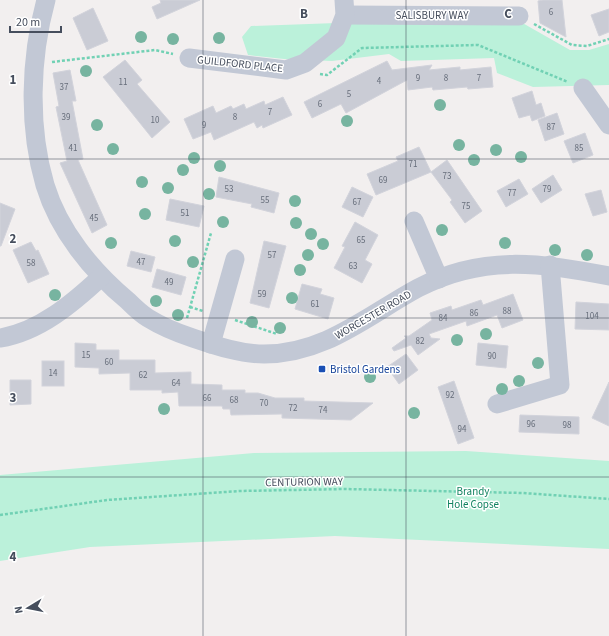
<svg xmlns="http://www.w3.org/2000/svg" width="609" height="636" viewBox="0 0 609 636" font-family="'Source Sans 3',sans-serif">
	<rect width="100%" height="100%" fill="#f2efef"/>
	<g fill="#bbf1da">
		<path d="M519,21L570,50H589L609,44V85L533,87L497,73L494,58L401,61L389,54L332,61L284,59L248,55L242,37L251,26L364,22Z"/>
		<path d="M466,451L609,461V549L335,536L90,547L0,561V475L254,453Z"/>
	</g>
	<g fill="#caccd5" stroke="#d2d3db">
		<path d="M160,0H200L157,19L152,7L161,3Z"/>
		<path d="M543,0H562L566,37L540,23L538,1Z"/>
		<path d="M93,8L108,41L87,50L73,18Z"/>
		<path d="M609,9V32L599,36L591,15Z"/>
		<path d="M125,60L142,80L137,84L170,122L152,138L103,77Z"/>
		<path d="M387,61L392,70L432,65L429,70L460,67V70L491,67L493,87L468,89L467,87L433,90L432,87L408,90L407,80L346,113L341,104L312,118L304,102Z"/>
		<path d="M70,70L76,101H72L83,159L78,160L107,225L92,233L60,163L67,161L56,107L59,106L53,73Z"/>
		<path d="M532,91L536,105L541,103L545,116L532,121L530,115L519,118L512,98Z"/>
		<path d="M283,97L292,115L263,128L262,125L257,128L254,122L214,140L211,132L193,139L184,119L213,106L216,113L231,106L233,109L244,104L246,109L264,101L265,105Z"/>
		<path d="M557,113L564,134L545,141L538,120Z"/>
		<path d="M585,133L593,155L573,163L564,141Z"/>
		<path d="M419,147L431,172L376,195L367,174L398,161L396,157Z"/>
		<path d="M447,160L482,211L465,223L450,202L452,200L431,172Z"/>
		<path d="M553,175L562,190L541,203L532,189Z"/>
		<path d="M219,177L279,193L274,213L251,207L252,204L216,197Z"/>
		<path d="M519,179L528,194L506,207L497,191Z"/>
		<path d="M352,187L373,197L363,217L342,207Z"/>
		<path d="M601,190L607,212L593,216L585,194Z"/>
		<path d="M170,199L204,206L199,227L166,220Z"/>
		<path d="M0,203L15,209L1,246H0Z"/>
		<path d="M355,222L378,235L365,260L372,264L362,283L334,268L345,247L342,246Z"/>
		<path d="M264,241L286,246L269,308L250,303Z"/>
		<path d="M31,242L36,251L38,250L49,274L28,283L13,250Z"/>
		<path d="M131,251L155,257L151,272L127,266Z"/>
		<path d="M157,269L186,277L181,295L152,287Z"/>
		<path d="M302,284L322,289L320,294L334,298L328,319L295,309Z"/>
		<path d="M513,294L523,320L502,328L497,315L467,326L466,321L429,334L431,338L440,339L418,355L411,345L394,351L392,348L406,338L404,336H409L432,320L430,313L451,306L452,310L481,300L483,305Z"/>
		<path d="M576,302L609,304V330L575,329Z"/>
		<path d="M75,343L96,344V350H119V360H155V373L191,372V384L222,385V390H245V393H258L275,398H304V401L373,403L351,420L282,418V414L231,415L230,409H223L222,406H179L178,392L162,393V390H130V373L99,374V368L75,367Z"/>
		<path d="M478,343L508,346L506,368L476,365Z"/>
		<path d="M406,354L418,370L399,384L387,367Z"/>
		<rect x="42" y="361" width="22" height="25"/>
		<path d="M10,380H31V404L10,405Z"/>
		<path d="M454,381L474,438L458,444L438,387Z"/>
		<path d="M609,382V426L592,418Z"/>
		<path d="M520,415L579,417V434L519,432Z"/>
	</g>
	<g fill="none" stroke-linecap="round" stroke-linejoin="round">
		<g stroke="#71d1b4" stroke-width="2.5" stroke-dasharray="3 2" stroke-linecap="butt">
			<path d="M534,24L572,45L587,46L609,39"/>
			<path d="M52,62L155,50L173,54"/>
			<path d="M320,74L327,75L362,48L478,45L568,82"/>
			<path d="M190,307L203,311"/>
			<path d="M187,318L211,233"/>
			<path d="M235,320L277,334"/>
			<path d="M0,515L107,500L240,491L345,489L523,493L609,499"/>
		</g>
		<g stroke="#c2c8d5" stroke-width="19">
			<path d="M46,0C30,58 28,127 45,185C59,231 92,271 128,301C134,307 140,313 148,318C161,326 175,332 190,337C214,345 239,354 264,354C325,354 368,315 418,288C483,254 541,263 609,276"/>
			<path d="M345,15L519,16"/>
			<path d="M189,58L286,70L305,63L336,38L345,15L344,0"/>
			<path d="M583,88L609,125"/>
			<path d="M414,221L439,279"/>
			<path d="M0,338C39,332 73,303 101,277"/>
			<path d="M211,344L235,259"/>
			<path d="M497,404L560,385L550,265"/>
		</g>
	</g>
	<g fill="#77b4a0">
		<circle cx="141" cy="37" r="6"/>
		<circle cx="219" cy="38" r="6"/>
		<circle cx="173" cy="39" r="6"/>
		<circle cx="86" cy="71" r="6"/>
		<circle cx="440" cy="105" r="6"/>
		<circle cx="347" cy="121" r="6"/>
		<circle cx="97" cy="125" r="6"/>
		<circle cx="459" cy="145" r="6"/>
		<circle cx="113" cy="149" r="6"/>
		<circle cx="496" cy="150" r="6"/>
		<circle cx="521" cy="157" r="6"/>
		<circle cx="194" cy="158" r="6"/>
		<circle cx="474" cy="160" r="6"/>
		<circle cx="220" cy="166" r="6"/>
		<circle cx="183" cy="170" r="6"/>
		<circle cx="142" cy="182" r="6"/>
		<circle cx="168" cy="188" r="6"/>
		<circle cx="209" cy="194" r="6"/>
		<circle cx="295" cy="201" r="6"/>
		<circle cx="145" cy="214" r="6"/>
		<circle cx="223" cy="222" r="6"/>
		<circle cx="296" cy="223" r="6"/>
		<circle cx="442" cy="230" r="6"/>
		<circle cx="311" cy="234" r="6"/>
		<circle cx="175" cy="241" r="6"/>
		<circle cx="111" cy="243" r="6"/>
		<circle cx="505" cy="243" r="6"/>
		<circle cx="323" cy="244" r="6"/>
		<circle cx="555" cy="250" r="6"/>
		<circle cx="308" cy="255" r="6"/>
		<circle cx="587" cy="255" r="6"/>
		<circle cx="193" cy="262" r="6"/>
		<circle cx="300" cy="270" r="6"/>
		<circle cx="55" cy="295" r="6"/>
		<circle cx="292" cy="298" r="6"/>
		<circle cx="156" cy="301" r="6"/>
		<circle cx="178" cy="315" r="6"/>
		<circle cx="252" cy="322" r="6"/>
		<circle cx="280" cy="328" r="6"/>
		<circle cx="486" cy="334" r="6"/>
		<circle cx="457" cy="340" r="6"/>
		<circle cx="538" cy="363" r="6"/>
		<circle cx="370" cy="377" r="6"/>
		<circle cx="519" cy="381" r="6"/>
		<circle cx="502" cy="389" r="6"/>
		<circle cx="164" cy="409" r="6"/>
		<circle cx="414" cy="413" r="6"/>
	</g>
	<path fill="none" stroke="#464e5d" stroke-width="1" stroke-opacity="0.55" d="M203,0V636M406,0V636M0,159H609M0,318H609M0,477H609"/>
	<rect fill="#1a4fb4" stroke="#fff" stroke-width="1.5" x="318" y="365" width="8" height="8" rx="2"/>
	<g text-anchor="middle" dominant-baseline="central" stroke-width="3" stroke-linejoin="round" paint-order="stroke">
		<g font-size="9" fill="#676e7b">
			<text x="551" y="12">6</text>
			<text x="418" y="78">9</text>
			<text x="446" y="78">8</text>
			<text x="479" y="78">7</text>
			<text x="379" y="81">4</text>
			<text x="123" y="82">11</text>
			<text x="64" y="87">37</text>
			<text x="349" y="94">5</text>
			<text x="320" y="104">6</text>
			<text x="270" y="112">7</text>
			<text x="66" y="117">39</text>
			<text x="235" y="117">8</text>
			<text x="155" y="120">10</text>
			<text x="204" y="125">9</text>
			<text x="551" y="127">87</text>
			<text x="73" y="148">41</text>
			<text x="579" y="148">85</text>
			<text x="413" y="164">71</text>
			<text x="447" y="176">73</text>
			<text x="383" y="180">69</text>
			<text x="229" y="189">53</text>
			<text x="547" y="189">79</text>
			<text x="512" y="193">77</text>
			<text x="265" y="200">55</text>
			<text x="357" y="202">67</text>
			<text x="466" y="206">75</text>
			<text x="185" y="213">51</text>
			<text x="94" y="218">45</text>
			<text x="361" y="240">65</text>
			<text x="272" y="255">57</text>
			<text x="141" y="262">47</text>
			<text x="31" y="263">58</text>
			<text x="353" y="266">63</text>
			<text x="169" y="282">49</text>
			<text x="262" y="294">59</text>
			<text x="315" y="304">61</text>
			<text x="507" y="311">88</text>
			<text x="474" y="313">86</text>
			<text x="592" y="316">104</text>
			<text x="443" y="318">84</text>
			<text x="420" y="341">82</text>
			<text x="86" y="355">15</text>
			<text x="492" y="356">90</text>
			<text x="109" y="362">60</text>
			<text x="53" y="373">14</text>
			<text x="143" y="375">62</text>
			<text x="176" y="383">64</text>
			<text x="450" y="395">92</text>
			<text x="207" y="398">66</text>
			<text x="234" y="400">68</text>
			<text x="264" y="403">70</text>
			<text x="293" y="408">72</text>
			<text x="323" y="410">74</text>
			<text x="531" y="424">96</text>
			<text x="567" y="425">98</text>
			<text x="462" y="429">94</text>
		</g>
		<g font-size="11" fill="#464e5d" stroke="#fff">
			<text x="432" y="15">SALISBURY WAY</text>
			<text transform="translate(240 64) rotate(6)">GUILDFORD PLACE</text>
			<text transform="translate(373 315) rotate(-30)">WORCESTER ROAD</text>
			<text transform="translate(304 482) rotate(-1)">CENTURION WAY</text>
		</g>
		<g font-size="11" fill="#164399" stroke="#fff" text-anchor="start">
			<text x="330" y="369">Bristol Gardens</text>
		</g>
		<g font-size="11" fill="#128360" stroke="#fff">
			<text x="473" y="491">Brandy<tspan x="473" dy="13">Hole Copse</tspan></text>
		</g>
	</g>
	<g font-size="13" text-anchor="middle" font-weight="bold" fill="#464e5d" stroke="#fff" stroke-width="3" stroke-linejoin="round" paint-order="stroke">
		<text x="304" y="18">B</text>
		<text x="508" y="18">C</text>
		<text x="13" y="84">1</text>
		<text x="13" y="243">2</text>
		<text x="13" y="402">3</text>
		<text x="13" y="561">4</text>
	</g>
	<g transform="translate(28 608) rotate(260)" stroke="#ffffff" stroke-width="3" paint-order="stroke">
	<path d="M0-3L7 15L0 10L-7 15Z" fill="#464e5d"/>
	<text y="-6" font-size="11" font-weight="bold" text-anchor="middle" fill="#464e5d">N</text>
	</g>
	<path d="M10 26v6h51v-6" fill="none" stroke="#464e5d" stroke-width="2"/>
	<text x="16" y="26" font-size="12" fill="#464e5d" stroke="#ffffff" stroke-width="3" paint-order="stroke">20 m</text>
</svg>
